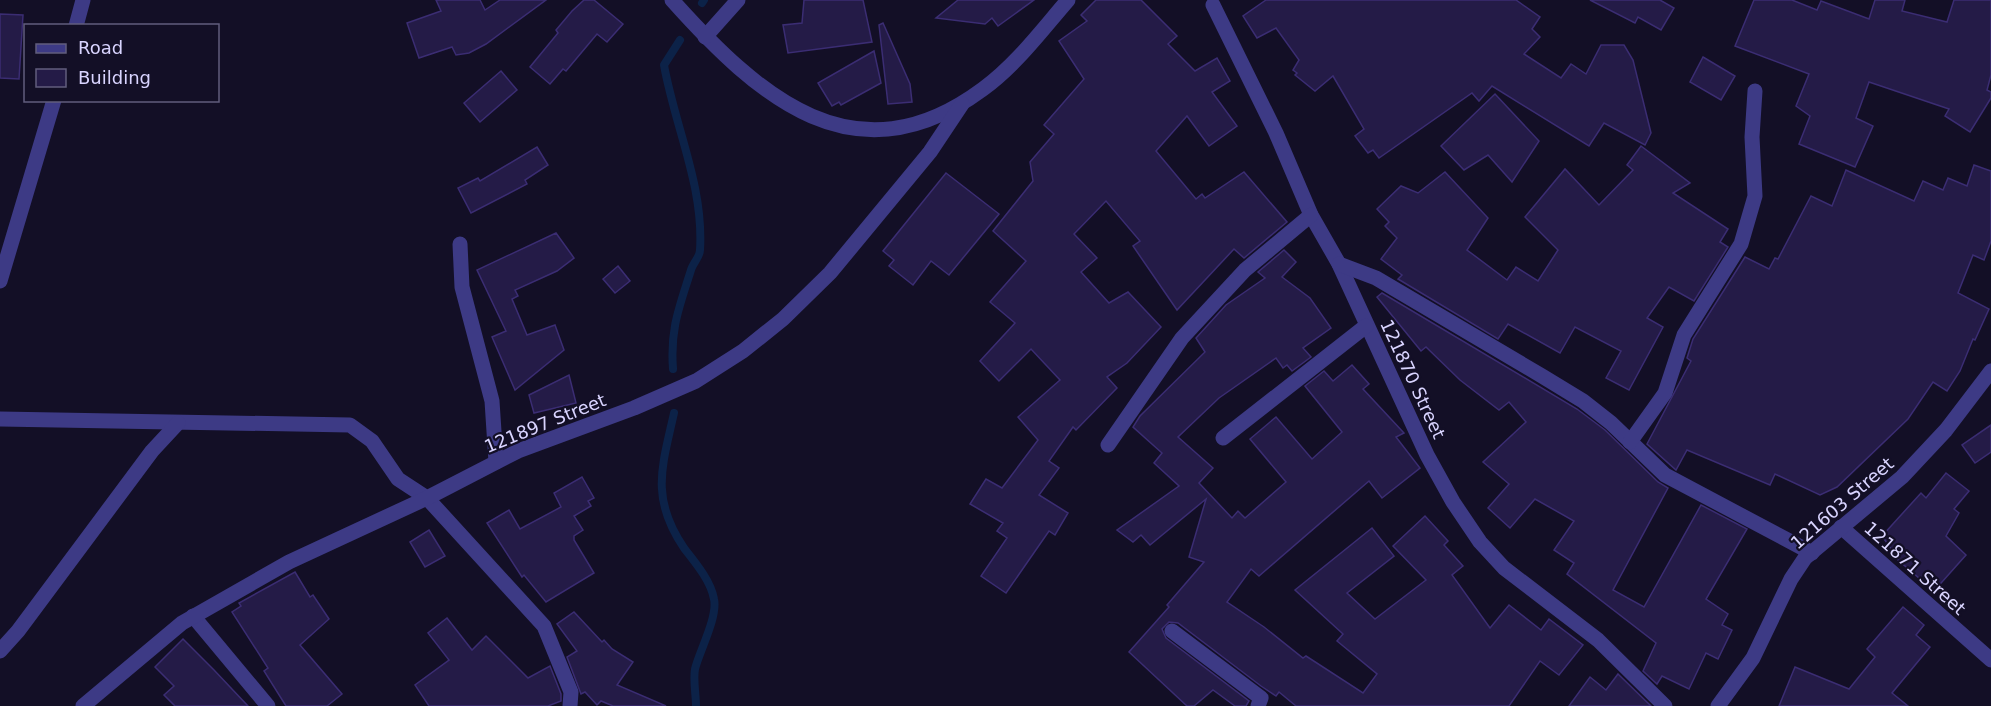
<svg xmlns="http://www.w3.org/2000/svg" width="1991" height="706" viewBox="0 0 1991 706" font-family="'DejaVu Sans',sans-serif">
	<rect width="100%" height="100%" fill="#130f26"/>
	<g fill="none" stroke-linecap="round" stroke-linejoin="round">
		<g stroke="#0c2248" stroke-width="8">
			<path d="M702,3L704,0"/>
			<path d="M673,369C670,329 679,308 691,270C693,263 700,257 700,250C704,186 675,127 664,65L680,40"/>
			<path d="M674,413C662,467 650,498 684,548C695,562 711,581 714,599C718,617 699,652 695,669C693,680 696,695 696,706"/>
		</g>
	</g>
	<g fill="#241b47" stroke="#3b2d73" stroke-width="1.5">
		<path d="M436,0H480L485,10L500,0H546L486,44L469,53L456,55L452,47L419,58L407,23L441,11Z"/>
		<path d="M584,0H594L623,24L607,42L597,34L566,71L563,69L550,84L530,67L558,33L556,30L572,11Z"/>
		<path d="M804,0H863L872,42L788,53L783,25L802,23Z"/>
		<path d="M958,0H1034L998,26L992,18L985,24L936,18Z"/>
		<path d="M1096,0H1141L1177,36L1168,44L1195,71L1217,58L1230,81L1212,92L1237,126L1209,146L1187,116L1156,151L1196,199L1202,194L1205,198L1244,172L1287,222L1244,258L1234,249L1177,310L1133,246L1140,241L1106,201L1074,234L1097,258L1081,272L1109,303L1128,292L1161,327L1127,363L1107,377L1117,388L1076,430L1073,427L1049,461L1059,468L1039,495L1068,513L1055,535L1049,531L1006,593L981,576L1007,538L997,531L1003,523L970,504L986,479L1002,488L1038,440L1018,417L1060,380L1031,349L999,381L980,361L1015,323L990,302L1026,261L993,231L1033,181L1030,162L1054,134L1044,125L1084,79L1059,41L1087,21L1081,15Z"/>
		<path d="M1266,0H1516L1540,17L1532,29L1540,37L1524,54L1561,78L1571,64L1586,74L1601,45H1624L1633,60L1651,133L1645,145L1604,123L1589,146L1492,86L1479,101L1472,93L1379,158L1373,150L1368,153L1355,136L1364,129L1333,76L1315,91L1295,75L1297,73L1293,70L1299,60L1276,28L1257,38L1243,16Z"/>
		<path d="M1590,0H1660L1674,8L1661,30L1638,17L1635,23Z"/>
		<path d="M1754,0H1792L1817,10L1821,1L1869,19L1875,0H1905L1902,11L1947,22L1954,0H1991V75L1987,90L1991,92V98L1970,132L1945,116L1949,109L1869,82L1856,118L1873,126L1855,167L1799,144L1810,116L1796,106L1809,74L1735,46Z"/>
		<path d="M0,14L23,15L19,79L0,78Z"/>
		<path d="M883,23L910,84L912,102L888,104L879,25Z"/>
		<path d="M874,51L881,83L841,105L839,102L832,106L818,83Z"/>
		<path d="M1703,57L1735,76L1721,100L1690,82Z"/>
		<path d="M501,71L517,90L480,122L464,103Z"/>
		<path d="M1495,94L1539,141L1512,182L1488,155L1464,170L1441,146Z"/>
		<path d="M1641,146L1690,183L1673,193L1728,229L1720,242L1728,247L1694,301L1669,287L1647,318L1663,327L1629,390L1606,378L1621,351L1575,327L1560,353L1508,324L1498,339L1398,279L1402,275L1381,259L1397,238L1385,226L1389,222L1377,209L1401,186L1418,193L1445,172L1488,218L1467,250L1507,280L1516,267L1538,281L1558,250L1525,217L1565,169L1599,205L1633,170L1627,165Z"/>
		<path d="M537,147L548,165L525,180L527,184L471,213L458,188L478,178L480,181Z"/>
		<path d="M1974,165L1991,171V241L1984,260L1973,255L1958,293L1989,309L1975,340L1973,339L1960,371L1947,391L1933,382L1908,419L1837,487L1820,495L1775,474L1770,485L1687,450L1676,470L1647,444L1691,361L1687,358L1693,339L1745,257L1769,269L1775,258L1778,259L1811,196L1832,206L1846,170L1914,201L1923,181L1943,190L1948,178L1967,186Z"/>
		<path d="M946,173L999,214L949,275L931,261L913,285L889,266L894,260L883,251Z"/>
		<path d="M556,233L574,258L557,271L515,290L518,296L512,299L527,335L555,325L564,350L515,390L492,337L506,331L477,270Z"/>
		<path d="M1284,250L1296,262L1282,277L1310,298L1331,328L1303,348L1311,357L1292,371L1287,365L1283,368L1276,358L1219,398L1178,437L1213,468L1199,483L1232,518L1238,511L1245,518L1286,482L1250,439L1276,417L1312,459L1342,432L1305,386L1324,371L1333,381L1352,365L1369,384L1363,389L1404,433L1396,437L1420,468L1382,498L1369,481L1259,576L1251,569L1227,602L1264,627L1303,658L1306,656L1363,693L1377,674L1337,641L1343,634L1295,590L1372,528L1394,556L1347,593L1375,619L1426,580L1393,546L1425,516L1448,541L1444,545L1463,566L1452,575L1490,628L1509,605L1541,630L1549,619L1583,645L1559,675L1540,661L1509,706H1296L1279,692L1276,696L1261,686L1178,623L1169,622L1162,629L1166,638L1249,701L1246,706H1235L1213,690L1194,706H1187L1129,652L1169,607L1167,605L1204,562L1189,557L1206,499L1150,545L1141,535L1133,542L1117,530L1179,486L1154,463L1162,453L1133,427L1140,416L1205,352L1196,338L1226,305L1265,278L1258,272Z"/>
		<path d="M618,266L630,281L615,293L603,279Z"/>
		<path d="M1382,293L1577,409L1605,430L1658,482L1668,488L1613,590L1644,607L1701,505L1747,529L1706,599L1728,614L1722,625L1732,630L1718,659L1706,653L1689,689L1662,676L1657,684L1643,671L1656,643L1567,574L1574,563L1554,550L1574,521L1535,499L1510,528L1488,508L1509,484L1483,462L1526,422L1509,402L1499,410L1460,380L1426,347L1421,351L1377,297Z"/>
		<path d="M569,375L576,403L534,413L529,395Z"/>
		<path d="M1991,425V452L1975,463L1962,445Z"/>
		<path d="M1946,473L1969,491L1954,509L1959,513L1946,536L1966,555L1934,591L1890,553L1892,550L1882,536L1921,493L1926,498Z"/>
		<path d="M582,477L594,498L588,501L591,506L574,516L583,530L574,536V540L594,573L546,602L524,575L522,577L487,523L509,510L520,529L561,507L554,493Z"/>
		<path d="M429,530L445,556L425,567L410,542Z"/>
		<path d="M295,572L310,597L313,595L329,619L300,645L342,694L327,706H286L264,671L268,668L232,612L241,606L239,603Z"/>
		<path d="M1903,607L1924,625L1916,635L1930,647L1892,693L1908,706H1779L1795,667L1849,689L1875,657L1867,649Z"/>
		<path d="M574,612L602,642L604,640L612,649L633,662L617,685L666,706H613L601,701L597,705L585,692L581,694L567,657L577,651L557,624Z"/>
		<path d="M447,618L472,650L486,636L528,678L550,666L561,694V701L548,706H429L415,685L449,660L428,633Z"/>
		<path d="M183,639L214,670L248,706H175L164,695L174,686L155,667Z"/>
		<path d="M1618,674L1651,706H1569L1590,677L1606,690Z"/>
	</g>
	<g fill="none" stroke-linecap="round" stroke-linejoin="round">
		<g stroke="#3d3a85" stroke-width="15">
			<path d="M672,0C758,96 855,184 983,89C1016,65 1042,30 1068,0"/>
			<path d="M1213,5L1276,133L1311,215L1339,264L1427,455L1453,502L1480,542L1504,568L1598,640L1665,706"/>
			<path d="M705,37L738,0"/>
			<path d="M460,244L462,287L492,401L496,462"/>
			<path d="M1339,264L1376,278L1542,376L1583,401L1611,423L1665,475L1812,553"/>
			<path d="M0,419L350,425L372,441L398,479L427,498L544,626L571,692L570,706"/>
			<path d="M1223,438L1366,326"/>
			<path d="M1630,442L1665,393L1684,335L1741,244L1755,196L1752,137L1755,91"/>
			<path d="M1108,445L1182,338L1245,270L1311,215"/>
			<path d="M1841,527L1991,660"/>
			<path d="M193,616L268,706"/>
			<path d="M1172,631L1261,698L1258,706"/>
			<path d="M0,651L18,631L152,451L178,423"/>
			<path d="M83,706L182,623L289,562L427,498L518,451L634,408L696,381L743,351L783,319L830,273L930,152L962,104"/>
			<path d="M1718,706L1753,658L1791,579L1805,558L1902,477L1946,430L1991,371"/>
		</g>
		<g stroke="#3d3a85" stroke-width="15">
			<path d="M76,26L83,0"/>
			<path d="M0,281L54,100"/>
		</g>
	</g>
	<g text-anchor="middle" dominant-baseline="central" stroke-width="4.5" stroke-linejoin="round" paint-order="stroke">
		<g font-size="18" fill="#d9d4ff" stroke="#130f26">
			<text transform="translate(1413 379) rotate(65)">121870 Street</text>
			<text transform="translate(545 423) rotate(-22)">121897 Street</text>
			<text transform="translate(1842 503) rotate(-41)">121603 Street</text>
			<text transform="translate(1915 568) rotate(42)">121871 Street</text>
		</g>
	</g>
	<rect x="24" y="24" width="195" height="78" fill="#130f26" stroke="#625e7d" stroke-width="1.5"/>
	<rect x="36" y="44" width="30" height="9" fill="#3d3a85" stroke="#625e7d" stroke-width="1.5"/>
	<text x="78" y="54" font-size="18" fill="#d9d4ff">Road</text>
	<rect x="36" y="69" width="30" height="18" fill="#241b47" stroke="#625e7d" stroke-width="1.5"/>
	<text x="78" y="84" font-size="18" fill="#d9d4ff">Building</text>
</svg>
